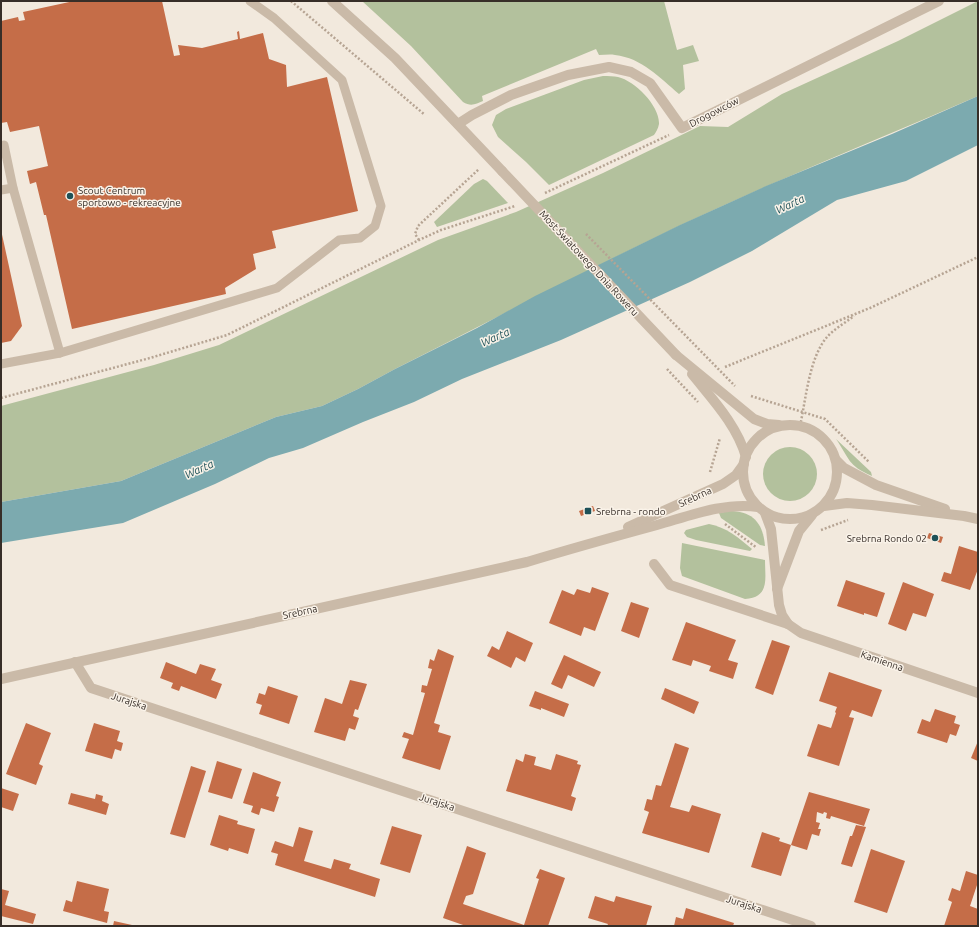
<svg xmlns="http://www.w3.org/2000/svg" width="979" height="927" viewBox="0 0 979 927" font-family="Ubuntu,sans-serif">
	<rect width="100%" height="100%" fill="#f2e9dd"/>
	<g fill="#b3c19d">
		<path d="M362,1H664L677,50L693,45L699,61L683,65L685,89L679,94C660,78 642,58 615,55C610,54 604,55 599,55L596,49L482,96L483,101C476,104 471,107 463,102L411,46Z"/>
		<path d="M978,1V96C879,139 779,179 681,225C585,271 491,321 395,369L358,389L322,406L276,417L121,481L1,502V406L154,365L219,345L438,240L516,212L603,173L700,126L728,127L782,94L898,41Z"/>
		<path d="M603,76C608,76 614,76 618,77C635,81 660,106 659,124C658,129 656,132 654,135L549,185L526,162L498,137L492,125L496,115L506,109L584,80Z"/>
		<path d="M483,179L487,181L508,203L437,227L434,222L474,184Z"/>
		<path d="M836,439L871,472L872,476C847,465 850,459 836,439Z"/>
		<circle cx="790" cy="474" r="27"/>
		<path d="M729,511C753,511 763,523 765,546L760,545L721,518L719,513Z"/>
		<path d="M709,524C726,527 739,538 752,549L750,551L696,540L687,537L684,533L686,530Z"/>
		<path d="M682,543L765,560C765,579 770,597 745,599L682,576L680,568Z"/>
	</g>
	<path fill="#7caaaf" d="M978,96V145L906,181L837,200L752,251L690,282L561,340L462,379L414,402L363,422L303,448L269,458L215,484L123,523L1,543V502L121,481L276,417L322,406L358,389L395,369L477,328L535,296L680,225L766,186L892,134Z"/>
	<g fill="#c56d48">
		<path d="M74,1H162L174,56L180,55L178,45L202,48L238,39L237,32L239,31L240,39L263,33L269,59L286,65L287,87L327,77L358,211L272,231L276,248L253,254L256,269L225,288L226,294L72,329L46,215H44L36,182L30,184L27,171L48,166L39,126L10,132L7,122L1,123V21L18,17L19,21L25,20L23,12Z"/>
		<path d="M1,230L22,326L11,341L1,343Z"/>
		<path d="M593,506L595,511L581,516L579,511Z"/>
		<path d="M929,533L943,537L941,543L927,538Z"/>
		<path d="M959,546L978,552V569L970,590L941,581L944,572L951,574Z"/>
		<path d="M846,580L885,593L877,617L864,613V615L837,606Z"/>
		<path d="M903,582L934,594L926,617L913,613L906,631L888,624Z"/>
		<path d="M592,587L609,593L595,631L584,627L581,636L549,623L562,590L574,595L577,589L590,593Z"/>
		<path d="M631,602L649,608L639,638L621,631Z"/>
		<path d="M686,622L736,640L728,660L738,663L733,679L709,671L711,666L693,660L691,666L672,660Z"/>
		<path d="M507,631L533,643L525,662L516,657L511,668L487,656L492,646L499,650Z"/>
		<path d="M772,640L790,646L773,695L755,688Z"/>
		<path d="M438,649L454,656L434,723L440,725L438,732L451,736L440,770L402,758L409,739L402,737L404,732L413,735L425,693L421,692L422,685L427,686L432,669L428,668L430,659L434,661Z"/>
		<path d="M564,655L601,672L594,687L568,675L562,689L551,684Z"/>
		<path d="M166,662L196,674L200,664L216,669L211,680L222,684L216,699L181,686L179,691L171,688L173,683L160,678Z"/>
		<path d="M829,672L882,690L872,717L852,710L849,717L854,718L839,766L807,756L818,724L831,728L836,713L835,712L837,707L819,701Z"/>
		<path d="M350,680L367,684L358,710L355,709L353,716L359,718L355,730L349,728L345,741L314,732L325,698L342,704Z"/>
		<path d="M268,686L298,696L289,724L259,714L262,705L256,703L259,693L265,695Z"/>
		<path d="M665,688L699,702L694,714L661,699Z"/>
		<path d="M535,691L569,704L564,717L541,708V710L529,706Z"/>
		<path d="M935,709L956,716L954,723L960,725L956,736L950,734L947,743L917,733L922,719L930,722Z"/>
		<path d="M26,723L51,733L39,764L43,766L36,785L6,774Z"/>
		<path d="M94,723L120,731L117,741L123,743L121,751L115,749L112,759L85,751Z"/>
		<path d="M978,741V761L971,758Z"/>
		<path d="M675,743L689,748L670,807L689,812L692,805L721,814L709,853L642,833L649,812L644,810L647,799L652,800L656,785L661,786Z"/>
		<path d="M525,754L536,757L534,765L551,770L556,754L578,761L577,764L581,765L571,796L576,798L572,811L506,791L516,759L523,762Z"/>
		<path d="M217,761L242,769L232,799L208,792Z"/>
		<path d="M191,766L206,771L185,838L170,834Z"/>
		<path d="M253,772L281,782L276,796L279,797L274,812L261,808L259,815L251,812L253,806L243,803Z"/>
		<path d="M1,788L19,794L13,811L1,807Z"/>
		<path d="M809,792L870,809L864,826L831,816L830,819L826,818L827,813L824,812L823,814L817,812L816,822L820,823L818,829H821L819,836L812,834L807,850L791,845Z"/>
		<path d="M71,793L95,799L96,794L103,796L102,801L109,804L106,815L68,804Z"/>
		<path d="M219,815L238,821L237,824L255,829L248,854L229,848L228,851L210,845Z"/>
		<path d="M856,825L866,827L852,867L841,864L850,836H852Z"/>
		<path d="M392,826L422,835L410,873L380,864Z"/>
		<path d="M299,827L313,831L304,861L331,869L334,859L351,864L349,869L380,879L375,897L275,865L278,854L271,852L275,841L293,847Z"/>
		<path d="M762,832L780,838L779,841L791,845L781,876L751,867Z"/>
		<path d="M467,846L486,853L473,894L466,896L463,904L524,925L539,879L536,878L540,869L565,878L548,926H466L443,918Z"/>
		<path d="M871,849L905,861L887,913L854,902Z"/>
		<path d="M966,871L978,875V882L970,906L978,909V926H944L952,902L948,900L952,888L960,891Z"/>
		<path d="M77,881L109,889L104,911L109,912L107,923L63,911L66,900L72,902Z"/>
		<path d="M1,889L9,891L5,905L36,914L33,924L1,916Z"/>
		<path d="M595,896L614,902L616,896L652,906L646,926H607L608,924L588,918Z"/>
		<path d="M686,908L734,923L733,926H674L676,917L683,919Z"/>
		<path d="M114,921L132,925V926H113Z"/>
	</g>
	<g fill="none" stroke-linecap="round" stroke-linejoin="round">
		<g stroke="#b6a493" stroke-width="2.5" stroke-dasharray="2 2" stroke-linecap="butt">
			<path d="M291,1L425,115"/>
			<path d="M545,193L669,135"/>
			<path d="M419,240L415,234L418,226L479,169"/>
			<path d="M725,367L870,308L978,257"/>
			<path d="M751,396L825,419L869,462"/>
			<path d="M1,398L150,358L227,335L419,240L441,230L515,206"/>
			<path d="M800,426C806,399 809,358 827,337C834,329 845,323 854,316"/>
			<path d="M710,472L720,438"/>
			<path d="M725,524L757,548"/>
			<path d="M821,530L848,520"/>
		</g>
		<g stroke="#cabaa8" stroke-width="9">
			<path d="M1,146L4,145L13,188L60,353"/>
			<path d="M1,190L13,188"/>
			<path d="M1,364L60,353L277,288L339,240L360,238L375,226L381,206L342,80L274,18L250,1"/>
		</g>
		<g stroke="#cabaa8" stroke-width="10">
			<path d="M332,1L395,58L502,171"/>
			<path d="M458,124L472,115L511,95L568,75L609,67L631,72L650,83L682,128L939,1"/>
			<path d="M676,355L754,419L767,424L779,425"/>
			<path d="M692,374C712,399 737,425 746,457"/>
			<circle cx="790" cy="472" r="47"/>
			<path d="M836,460L844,468L876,485L945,509"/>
			<path d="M824,506L847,503L872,505L964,516L978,519"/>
			<path d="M765,513L771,529L779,605L782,615L788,624"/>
			<path d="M628,527L723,484L736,475L744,464"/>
			<path d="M654,564L670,585L788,624L801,633L978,693"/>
			<path d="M777,589L799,531L812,515"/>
			<path d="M75,662L91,688L811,926"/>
			<path d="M1,679L527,562C570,549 613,537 657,525C689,516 724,502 758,507"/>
		</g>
		<g stroke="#b6a493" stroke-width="2.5" stroke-dasharray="2 2" stroke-linecap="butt">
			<path d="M586,234L735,386"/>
			<path d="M667,369L698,402"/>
		</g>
		<path stroke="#cabaa8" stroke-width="10" d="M502,171L676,355"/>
	</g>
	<g fill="#1e5158" stroke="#faf3e9" stroke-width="1.5">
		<circle cx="70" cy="196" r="4"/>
		<rect x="584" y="507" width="8" height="8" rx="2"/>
		<circle cx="935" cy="538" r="4"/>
	</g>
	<g text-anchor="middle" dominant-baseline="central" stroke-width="3" stroke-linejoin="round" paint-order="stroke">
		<g font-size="10" fill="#372e28" stroke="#faf3e9">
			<text transform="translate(714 112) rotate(-27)">Drogowców</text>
			<text transform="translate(589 263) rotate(47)">Most Światowego Dnia Roweru</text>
			<text transform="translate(695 497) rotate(-25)">Srebrna</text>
			<text transform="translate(300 612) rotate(-12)">Srebrna</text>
			<text transform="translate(882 661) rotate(19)">Kamienna</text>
			<text transform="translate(129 701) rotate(18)">Jurajska</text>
			<text transform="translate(437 802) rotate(18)">Jurajska</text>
			<text transform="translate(744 904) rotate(18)">Jurajska</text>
		</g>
		<g font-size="10" fill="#372e28" stroke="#faf3e9" text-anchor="start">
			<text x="78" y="190">Scout Centrum<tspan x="78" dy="12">sportowo - rekreacyjne</tspan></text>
			<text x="596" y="511">Srebrna - rondo</text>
			<text x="927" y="538" text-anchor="end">Srebrna Rondo 02</text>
		</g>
		<g font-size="11" font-style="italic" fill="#1e5158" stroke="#faf3e9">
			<text transform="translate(790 204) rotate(-25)">Warta</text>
			<text transform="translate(495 337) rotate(-24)">Warta</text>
			<text transform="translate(199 469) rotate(-24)">Warta</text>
		</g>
	</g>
	<rect width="979" height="927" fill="none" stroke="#372e28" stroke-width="4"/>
</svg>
